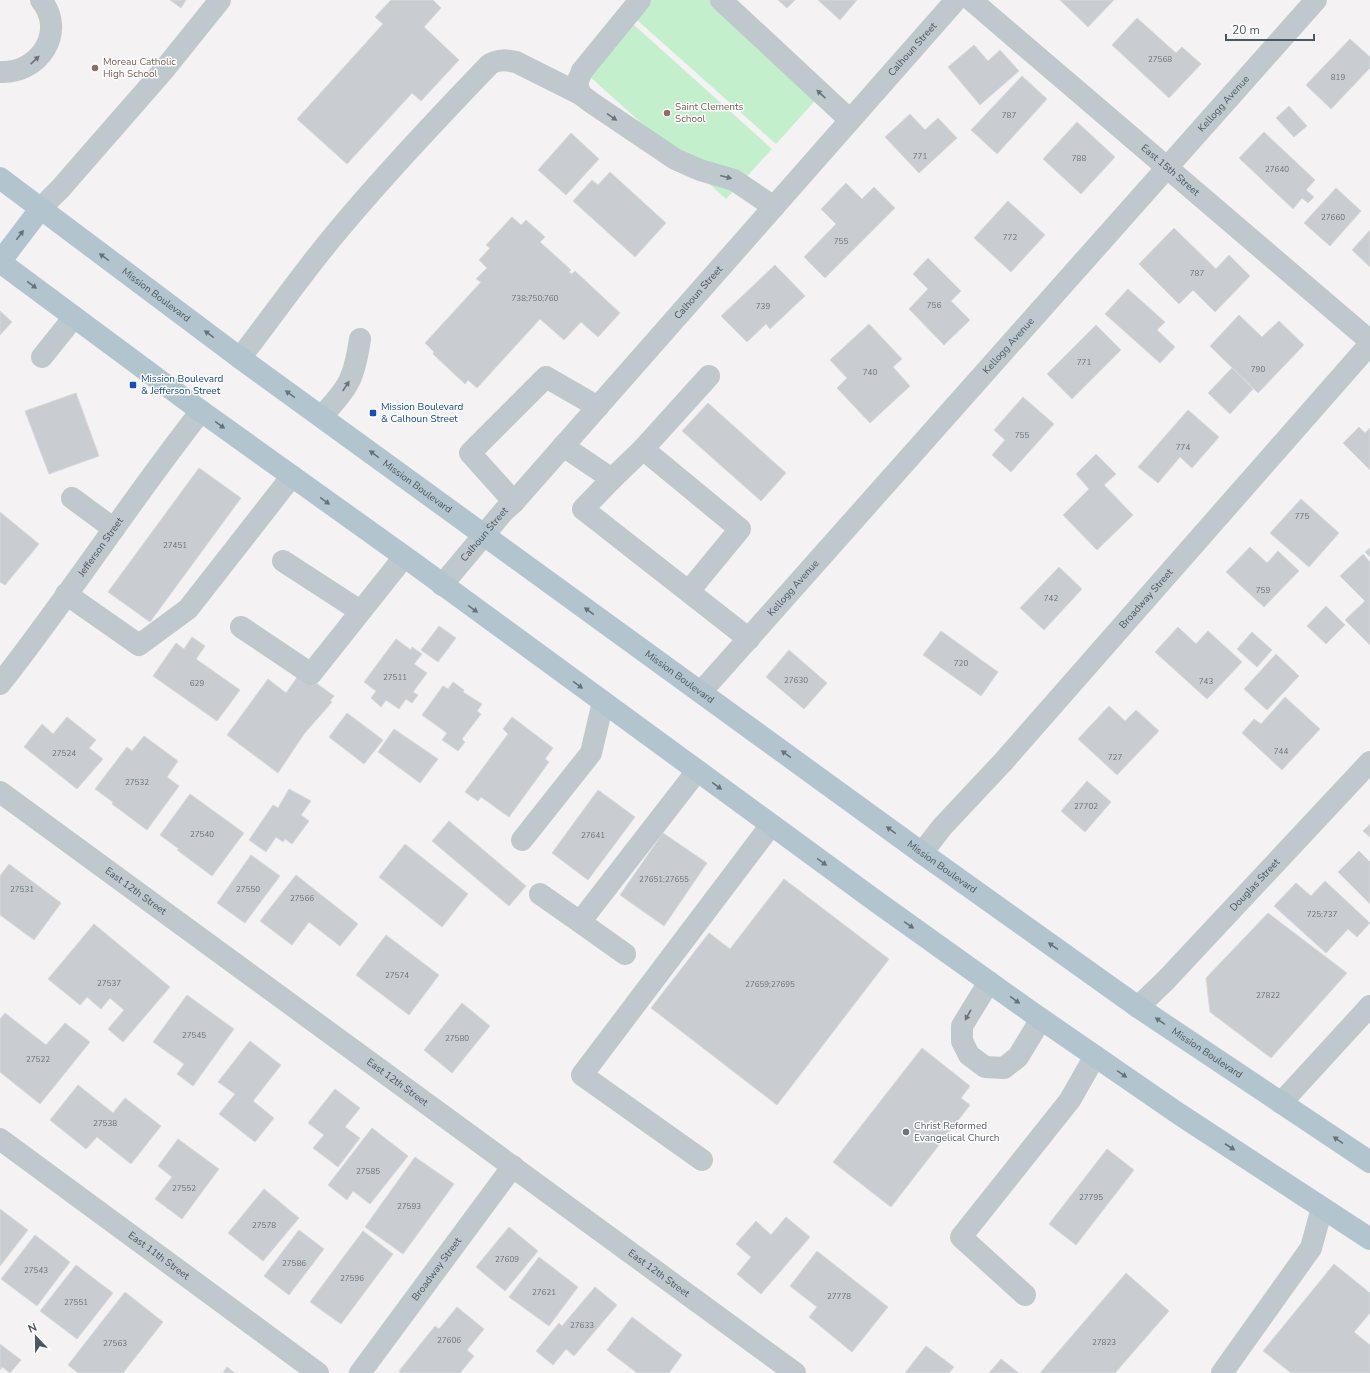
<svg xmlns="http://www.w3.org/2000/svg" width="1370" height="1373" viewBox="0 0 1370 1373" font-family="'Nunito Sans',sans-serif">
	<rect width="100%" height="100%" fill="#f4f2f2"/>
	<g fill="#c3efcc">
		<path d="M637,0H716L821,94L776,144L627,11Z"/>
		<path d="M624,16L772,149L726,199L578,66Z"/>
	</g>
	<g fill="#c9cdd1" stroke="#d6d9dc">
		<path d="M170,0H186L181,8Z"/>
		<path d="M391,0H433L441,8L424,27L459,60L421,101L412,93L347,164L297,119L383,24L375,17Z"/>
		<path d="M778,0H795L787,8Z"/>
		<path d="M818,0H857L840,20Z"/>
		<path d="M1060,0H1114L1088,27Z"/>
		<path d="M1137,18L1176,53L1182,47L1201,64L1169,98L1112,45Z"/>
		<path d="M1350,39L1370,57V68L1331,109L1306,85Z"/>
		<path d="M974,45L988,61L1000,50L1019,71L980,105L948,67Z"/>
		<path d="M1022,76L1047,99L997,154L971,130Z"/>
		<path d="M1289,106L1307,126L1294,137L1276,118Z"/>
		<path d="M910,114L925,130L938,118L957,138L919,173L885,137Z"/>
		<path d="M1077,122L1115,157L1081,194L1043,159Z"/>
		<path d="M1264,132L1315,180L1306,190L1314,197L1308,203L1302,198L1293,209L1239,158Z"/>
		<path d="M571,133L599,159L566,195L538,170Z"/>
		<path d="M610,172L666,223L635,257L573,201L592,180L598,185Z"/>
		<path d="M846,183L862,199L874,187L895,208L825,278L804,257L836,224L821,209Z"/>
		<path d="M1336,188L1361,211L1330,246L1304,223Z"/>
		<path d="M1008,201L1045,235L1011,272L974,238Z"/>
		<path d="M512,217L521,225L526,220L545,237L540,242L571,270L569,272L572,274L575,271L620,313L598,337L581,322L564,340L540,319L477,388L468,380L465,384L433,354L434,352L425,343L481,282L476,279L487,268L479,260L490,248L486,245Z"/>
		<path d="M1174,228L1216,269L1229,255L1250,276L1215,312L1193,290L1179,304L1139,264Z"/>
		<path d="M1370,230V267L1352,250Z"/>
		<path d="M928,258L961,291L951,301L970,320L944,345L909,309L928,289L913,274Z"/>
		<path d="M775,265L805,296L770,329L766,324L747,342L721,316Z"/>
		<path d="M1128,289L1165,322L1157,330L1175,347L1160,363L1105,314Z"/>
		<path d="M0,311L12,322L0,335Z"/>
		<path d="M1239,315L1262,337L1279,321L1304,345L1258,393L1210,346Z"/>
		<path d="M869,324L902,359L893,367L910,386L870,423L837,388L847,378L830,360Z"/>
		<path d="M1096,325L1121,350L1072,399L1047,374Z"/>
		<path d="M1232,368L1253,389L1230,414L1208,393Z"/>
		<path d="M76,393L99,456L49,474L25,411Z"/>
		<path d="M1023,397L1054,424L1011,472L992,455L1005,440L994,430Z"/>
		<path d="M708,403L786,473L761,501L682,431Z"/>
		<path d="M1188,410L1219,437L1192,468L1180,457L1158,483L1138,467Z"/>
		<path d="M1359,427L1365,433L1370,428V470L1343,443Z"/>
		<path d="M1096,454L1116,474L1104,485L1133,515L1097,550L1063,515L1089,489L1076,474Z"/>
		<path d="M199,468L241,498L150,622L108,592Z"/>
		<path d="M1301,499L1339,533L1309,567L1270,533Z"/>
		<path d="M0,512L39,544L5,585L0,582Z"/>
		<path d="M1250,547L1267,563L1278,551L1299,571L1264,607L1226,572Z"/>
		<path d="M1370,548V557L1365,552Z"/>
		<path d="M1363,554L1370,562V645L1345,620L1365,601L1340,576Z"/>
		<path d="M1059,567L1082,589L1044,630L1020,608Z"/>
		<path d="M1326,606L1345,625L1326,644L1307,626Z"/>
		<path d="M439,626L456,638L438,662L421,650Z"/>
		<path d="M1178,627L1196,644L1208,631L1242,662L1207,699L1155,652Z"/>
		<path d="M941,631L998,672L981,696L923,655Z"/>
		<path d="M1252,632L1272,650L1257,667L1237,649Z"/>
		<path d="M192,637L205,646L196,659L240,690L217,721L153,676L176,643L184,649Z"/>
		<path d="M396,639L411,650L412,647L422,654L414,664L427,673L413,692L418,695L412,703L406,699L399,709L386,700L381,707L371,698L376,691L364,682Z"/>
		<path d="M789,650L827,683L804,709L766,677Z"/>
		<path d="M1276,654L1299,676L1267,710L1244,689Z"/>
		<path d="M301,672L334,696L330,701L332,702L304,734L278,773L227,735L268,679L286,693Z"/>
		<path d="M453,682L464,690L463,692L482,704L477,711L481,714L462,739L465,742L458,751L442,740L447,733L422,715L443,686L448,689Z"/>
		<path d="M1285,697L1320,729L1282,770L1242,733L1254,719L1261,724Z"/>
		<path d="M1109,706L1125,721L1136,710L1159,731L1117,775L1078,739Z"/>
		<path d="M347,713L383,740L364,764L329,737Z"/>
		<path d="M67,717L96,740L89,748L103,759L77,789L24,747L42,724L53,734Z"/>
		<path d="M512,717L553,748L545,759L549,762L509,817L481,797L478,801L465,792L508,734L503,729Z"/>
		<path d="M394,729L438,759L420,783L378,752Z"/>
		<path d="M144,736L178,761L167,777L179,786L147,830L112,804L113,802L95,789L127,747L132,751Z"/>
		<path d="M1087,781L1111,802L1085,832L1061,811Z"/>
		<path d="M289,789L311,801L301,815L309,821L292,844L285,839L283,842L276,837L266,852L249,840L273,805L278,808Z"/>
		<path d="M598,790L635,817L588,880L552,853Z"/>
		<path d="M190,794L244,833L212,876L177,850L179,849L160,835Z"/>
		<path d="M449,821L526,886L509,906L432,841Z"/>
		<path d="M1370,824V837L1363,831Z"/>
		<path d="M663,833L707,863L664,926L620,895Z"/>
		<path d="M405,844L468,894L442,927L379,877Z"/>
		<path d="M1359,851L1370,862V904L1338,872Z"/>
		<path d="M251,855L280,876L245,923L217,903Z"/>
		<path d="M9,864L61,903L34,940L0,915V876Z"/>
		<path d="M296,875L358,924L340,946L309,922L292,945L260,921Z"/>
		<path d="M784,879L889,959L777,1105L651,1008L709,933L730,949Z"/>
		<path d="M1325,881L1370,923L1357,937L1348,929L1326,953L1274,906L1296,883L1311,896Z"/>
		<path d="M1268,913L1347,973L1271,1058L1210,1012L1206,978Z"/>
		<path d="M94,924L170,987L123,1042L108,1029L124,1010L110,998L101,1009L87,997L80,1005L48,979Z"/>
		<path d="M386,935L439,975L409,1015L356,975Z"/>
		<path d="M187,995L234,1029L193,1086L177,1074L184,1064L153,1042Z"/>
		<path d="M462,1003L490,1026L452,1073L424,1050Z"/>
		<path d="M5,1013L46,1045L65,1023L90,1042L40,1104L0,1072V1019Z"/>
		<path d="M250,1041L281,1065L253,1101L274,1118L255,1142L219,1114L235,1094L218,1082Z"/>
		<path d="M922,1048L970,1086L961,1098L970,1105L891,1207L833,1162Z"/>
		<path d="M78,1085L113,1113L125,1098L161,1126L131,1164L97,1137L86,1149L50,1120Z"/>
		<path d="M335,1089L360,1108L345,1127L360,1138L338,1167L313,1148L324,1135L308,1123Z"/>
		<path d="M372,1128L408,1156L370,1204L353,1191L347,1200L328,1185Z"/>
		<path d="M178,1139L219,1169L182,1219L155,1199L172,1177L158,1166Z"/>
		<path d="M1107,1149L1134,1170L1076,1245L1049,1224Z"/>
		<path d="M415,1157L454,1184L403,1254L365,1227Z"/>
		<path d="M264,1189L299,1218L263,1261L228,1233Z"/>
		<path d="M0,1209L28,1230L0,1266Z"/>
		<path d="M786,1217L810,1237L761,1294L737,1274L751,1257L736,1244L756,1221L771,1235Z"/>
		<path d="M509,1227L538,1251L505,1291L476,1267Z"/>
		<path d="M299,1230L324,1249L289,1295L264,1276Z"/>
		<path d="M363,1231L393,1254L341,1324L310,1302Z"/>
		<path d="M35,1235L70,1262L37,1306L1,1279Z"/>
		<path d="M817,1251L888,1307L852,1352L809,1317L817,1307L790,1286Z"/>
		<path d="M539,1257L578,1287L549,1326L509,1297Z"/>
		<path d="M1334,1264L1370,1293V1313L1354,1332L1370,1345V1373H1291L1263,1351Z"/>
		<path d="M76,1265L113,1293L77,1339L40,1311Z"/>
		<path d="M1126,1273L1169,1311L1115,1373H1040Z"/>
		<path d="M595,1287L617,1305L574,1356L566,1349L553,1365L536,1351L559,1323L562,1326Z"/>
		<path d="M125,1292L163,1322L123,1373H78L68,1365Z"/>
		<path d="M457,1307L484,1329L467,1350L474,1356L460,1373H401L399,1371L435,1326L439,1329Z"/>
		<path d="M632,1317L682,1355L669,1373H637L607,1350Z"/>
		<path d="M0,1344L21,1360L10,1373L2,1367L0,1370Z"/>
		<path d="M926,1346L954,1367L949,1373H905Z"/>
		<path d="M1001,1359L1019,1373H989Z"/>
		<path d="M227,1367L235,1373H223Z"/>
	</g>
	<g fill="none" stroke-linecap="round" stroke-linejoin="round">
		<g stroke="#bec8cd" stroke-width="22">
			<path d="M721,0L850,120"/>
			<path id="s1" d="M971,0L1370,341"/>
			<path d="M0,72C39,74 67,32 41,0"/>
			<path d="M580,94L577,83L582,71L640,0"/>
			<path d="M41,208L60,189L163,71L220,0"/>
			<path d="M42,357L74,317"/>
			<path d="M240,358C271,318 299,278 331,239C381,178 435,121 490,64C499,59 507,60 516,62L580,94L592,103L675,159L700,170L734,180L774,207"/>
			<path d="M322,416C349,387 354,379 360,339"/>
			<path d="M563,446L612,479L583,509L749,639"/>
			<path d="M643,449L709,376"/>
			<path d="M612,479L643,449L740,529L689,591"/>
			<path d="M72,498L114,529"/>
			<path d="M514,502L470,453L546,377L598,407"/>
			<path d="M283,561L360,611"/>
			<path id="s2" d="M442,585L504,511L514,502L956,0"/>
			<path d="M66,594L139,645L188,609L292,476"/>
			<path d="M241,627L311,674L404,557"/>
			<path id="s3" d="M0,684C70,595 131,500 201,411"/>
			<path id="s4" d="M701,692L1316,0"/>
			<path id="s5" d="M0,792L795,1373"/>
			<path d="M522,840L591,753L603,702"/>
			<path id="s6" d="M922,853L942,827L1003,762L1370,344"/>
			<path d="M540,894L580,922L697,771"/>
			<path d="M580,922L625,954"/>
			<path d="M989,982L962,1026V1041L969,1055L985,1067L1004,1068L1018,1057L1041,1019"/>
			<path id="s7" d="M1138,1007L1166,980L1370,762"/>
			<path d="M1281,1103L1370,1006"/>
			<path id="s8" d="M0,1139L318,1373"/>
			<path d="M702,1160L582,1075L771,825"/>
			<path d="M1025,1295L961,1237L1070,1100L1095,1056"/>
			<path id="s9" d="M360,1373L513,1166"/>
			<path d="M1222,1373L1311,1248L1322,1208"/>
		</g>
		<g stroke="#b2c5cf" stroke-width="22">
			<path id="s10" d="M0,178L240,358L922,853L1138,1007L1370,1162"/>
			<path d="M0,262L201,411L412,562L877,902L1031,1012L1179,1114L1370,1239"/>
			<path d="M0,262L41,208"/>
		</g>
	</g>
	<defs><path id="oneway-solid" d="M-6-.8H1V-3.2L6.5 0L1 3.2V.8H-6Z"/></defs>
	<g fill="#67747a">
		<use href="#oneway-solid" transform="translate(35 60) rotate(-43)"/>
		<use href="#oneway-solid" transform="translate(821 94) rotate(-137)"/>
		<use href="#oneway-solid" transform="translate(612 117) rotate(34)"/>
		<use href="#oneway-solid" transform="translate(726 177) rotate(15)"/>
		<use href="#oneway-solid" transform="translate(346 386) rotate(-57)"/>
		<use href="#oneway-solid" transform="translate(968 1015) rotate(119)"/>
	</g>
	<g fill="#64737b">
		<use href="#oneway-solid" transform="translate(20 235) rotate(-53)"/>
		<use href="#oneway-solid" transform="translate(104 257) rotate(-144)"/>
		<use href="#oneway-solid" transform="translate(32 285) rotate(36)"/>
		<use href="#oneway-solid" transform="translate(209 334) rotate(-144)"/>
		<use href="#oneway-solid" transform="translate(290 394) rotate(-144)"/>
		<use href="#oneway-solid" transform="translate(220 425) rotate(36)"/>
		<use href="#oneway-solid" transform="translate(374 454) rotate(-144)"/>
		<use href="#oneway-solid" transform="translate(325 501) rotate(36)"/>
		<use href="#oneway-solid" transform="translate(473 609) rotate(36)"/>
		<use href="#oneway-solid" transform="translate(589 611) rotate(-144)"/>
		<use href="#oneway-solid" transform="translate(578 685) rotate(36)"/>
		<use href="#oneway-solid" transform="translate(786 754) rotate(-144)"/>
		<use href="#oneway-solid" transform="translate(717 786) rotate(36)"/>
		<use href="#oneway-solid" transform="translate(891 830) rotate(-144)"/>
		<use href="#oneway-solid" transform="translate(822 862) rotate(36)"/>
		<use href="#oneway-solid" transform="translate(909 925) rotate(35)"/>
		<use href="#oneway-solid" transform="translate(1053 946) rotate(-145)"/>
		<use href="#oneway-solid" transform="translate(1015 1000) rotate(36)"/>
		<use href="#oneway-solid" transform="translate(1160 1021) rotate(-146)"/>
		<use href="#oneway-solid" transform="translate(1122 1074) rotate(34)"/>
		<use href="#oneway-solid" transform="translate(1338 1140) rotate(-146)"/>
		<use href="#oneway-solid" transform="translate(1230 1147) rotate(33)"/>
	</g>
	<g fill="#8d6e63" stroke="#fff" stroke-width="1.5">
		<circle cx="95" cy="68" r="4"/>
		<circle cx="667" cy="113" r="4"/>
	</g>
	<g fill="#1a4fb4" stroke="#fff" stroke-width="1.5">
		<rect x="129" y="381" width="8" height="8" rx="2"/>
		<rect x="369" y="409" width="8" height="8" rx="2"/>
	</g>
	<circle fill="#6b7280" stroke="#fff" stroke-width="1.5" cx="906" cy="1132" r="4"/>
	<g text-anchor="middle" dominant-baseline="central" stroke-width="3" stroke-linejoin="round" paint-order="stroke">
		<g font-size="8" fill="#6a757c">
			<text x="1160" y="59">27568</text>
			<text x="1338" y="77">819</text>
			<text x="1009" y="115">787</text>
			<text x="920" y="156">771</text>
			<text x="1079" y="158">788</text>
			<text x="1277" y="169">27640</text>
			<text x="1333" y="217">27660</text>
			<text x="1010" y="237">772</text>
			<text x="841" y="241">755</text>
			<text x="1197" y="273">787</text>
			<text x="535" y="298">738;750;760</text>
			<text x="934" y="305">756</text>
			<text x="763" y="306">739</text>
			<text x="1084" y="362">771</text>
			<text x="1258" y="369">790</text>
			<text x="870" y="372">740</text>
			<text x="1022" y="435">755</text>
			<text x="1183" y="447">774</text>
			<text x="1302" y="516">775</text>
			<text x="175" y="545">27451</text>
			<text x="1263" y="590">759</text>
			<text x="1051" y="598">742</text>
			<text x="961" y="663">720</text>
			<text x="395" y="677">27511</text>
			<text x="796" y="680">27630</text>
			<text x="1206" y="681">743</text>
			<text x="197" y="683">629</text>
			<text x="1281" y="751">744</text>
			<text x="64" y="753">27524</text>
			<text x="1115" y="757">727</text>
			<text x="137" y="782">27532</text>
			<text x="1086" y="806">27702</text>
			<text x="202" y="834">27540</text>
			<text x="593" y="835">27641</text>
			<text x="664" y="879">27651;27655</text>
			<text x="22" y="889">27531</text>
			<text x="248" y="889">27550</text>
			<text x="302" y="898">27566</text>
			<text x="1322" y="914">725;737</text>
			<text x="397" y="975">27574</text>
			<text x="109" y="983">27537</text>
			<text x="770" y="984">27659;27695</text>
			<text x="1268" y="995">27822</text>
			<text x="194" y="1035">27545</text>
			<text x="457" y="1038">27580</text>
			<text x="38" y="1059">27522</text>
			<text x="105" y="1123">27538</text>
			<text x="368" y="1171">27585</text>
			<text x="184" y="1188">27552</text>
			<text x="1091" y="1197">27795</text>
			<text x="409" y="1206">27593</text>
			<text x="264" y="1225">27578</text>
			<text x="507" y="1259">27609</text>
			<text x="294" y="1263">27586</text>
			<text x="36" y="1270">27543</text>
			<text x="352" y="1278">27596</text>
			<text x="544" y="1292">27621</text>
			<text x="839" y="1296">27778</text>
			<text x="76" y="1302">27551</text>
			<text x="582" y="1325">27633</text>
			<text x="449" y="1340">27606</text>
			<text x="1104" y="1342">27823</text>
			<text x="115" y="1343">27563</text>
		</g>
		<g font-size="10" fill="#4a585f" stroke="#fff">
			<text stroke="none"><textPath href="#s2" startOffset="713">Calhoun Street</textPath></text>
			<text stroke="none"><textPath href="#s4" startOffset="787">Kellogg Avenue</textPath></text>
			<text stroke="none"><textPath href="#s1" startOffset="262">East 15th Street</textPath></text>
			<text stroke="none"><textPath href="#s2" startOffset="389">Calhoun Street</textPath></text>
			<text stroke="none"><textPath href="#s10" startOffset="195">Mission Boulevard</textPath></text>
			<text stroke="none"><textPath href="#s4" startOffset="463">Kellogg Avenue</textPath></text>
			<text stroke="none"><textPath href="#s10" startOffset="519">Mission Boulevard</textPath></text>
			<text stroke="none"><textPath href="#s2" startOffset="66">Calhoun Street</textPath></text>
			<text stroke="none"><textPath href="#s3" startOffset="170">Jefferson Street</textPath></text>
			<text stroke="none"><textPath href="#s4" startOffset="139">Kellogg Avenue</textPath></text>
			<text stroke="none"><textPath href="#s6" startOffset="339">Broadway Street</textPath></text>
			<text stroke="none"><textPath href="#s10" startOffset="843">Mission Boulevard</textPath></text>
			<text stroke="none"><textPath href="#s10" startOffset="1167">Mission Boulevard</textPath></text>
			<text stroke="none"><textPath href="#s7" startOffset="169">Douglas Street</textPath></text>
			<text stroke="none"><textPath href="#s5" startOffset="168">East 12th Street</textPath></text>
			<text stroke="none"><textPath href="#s10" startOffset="1491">Mission Boulevard</textPath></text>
			<text stroke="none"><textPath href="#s5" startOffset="492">East 12th Street</textPath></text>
			<text stroke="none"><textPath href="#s8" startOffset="197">East 11th Street</textPath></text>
			<text stroke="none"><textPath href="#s9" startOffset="129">Broadway Street</textPath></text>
			<text stroke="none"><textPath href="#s5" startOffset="816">East 12th Street</textPath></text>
		</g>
		<g font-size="10" fill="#785e54" stroke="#fff" text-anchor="start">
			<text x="103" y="62">Moreau Catholic<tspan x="103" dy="12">High School</tspan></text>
			<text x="675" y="107">Saint Clements<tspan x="675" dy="12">School</tspan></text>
		</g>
		<g font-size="10" fill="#164399" stroke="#fff" text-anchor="start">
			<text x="141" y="379">Mission Boulevard<tspan x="141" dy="12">&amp; Jefferson Street</tspan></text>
			<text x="381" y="407">Mission Boulevard<tspan x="381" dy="12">&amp; Calhoun Street</tspan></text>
		</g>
		<g font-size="10" fill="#5b616d" stroke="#fff" text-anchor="start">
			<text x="914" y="1126">Christ Reformed<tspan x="914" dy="12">Evangelical Church</tspan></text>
		</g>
	</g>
	<g transform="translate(36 1337) rotate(338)" stroke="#ffffff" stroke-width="3" paint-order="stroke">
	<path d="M0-3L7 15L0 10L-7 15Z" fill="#4a585f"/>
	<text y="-6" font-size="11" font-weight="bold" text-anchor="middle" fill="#4a585f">N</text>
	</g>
	<path d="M1226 34v6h88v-6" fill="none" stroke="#4a585f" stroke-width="2"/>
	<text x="1232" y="34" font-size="12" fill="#4a585f" stroke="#ffffff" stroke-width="3" paint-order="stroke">20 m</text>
</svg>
